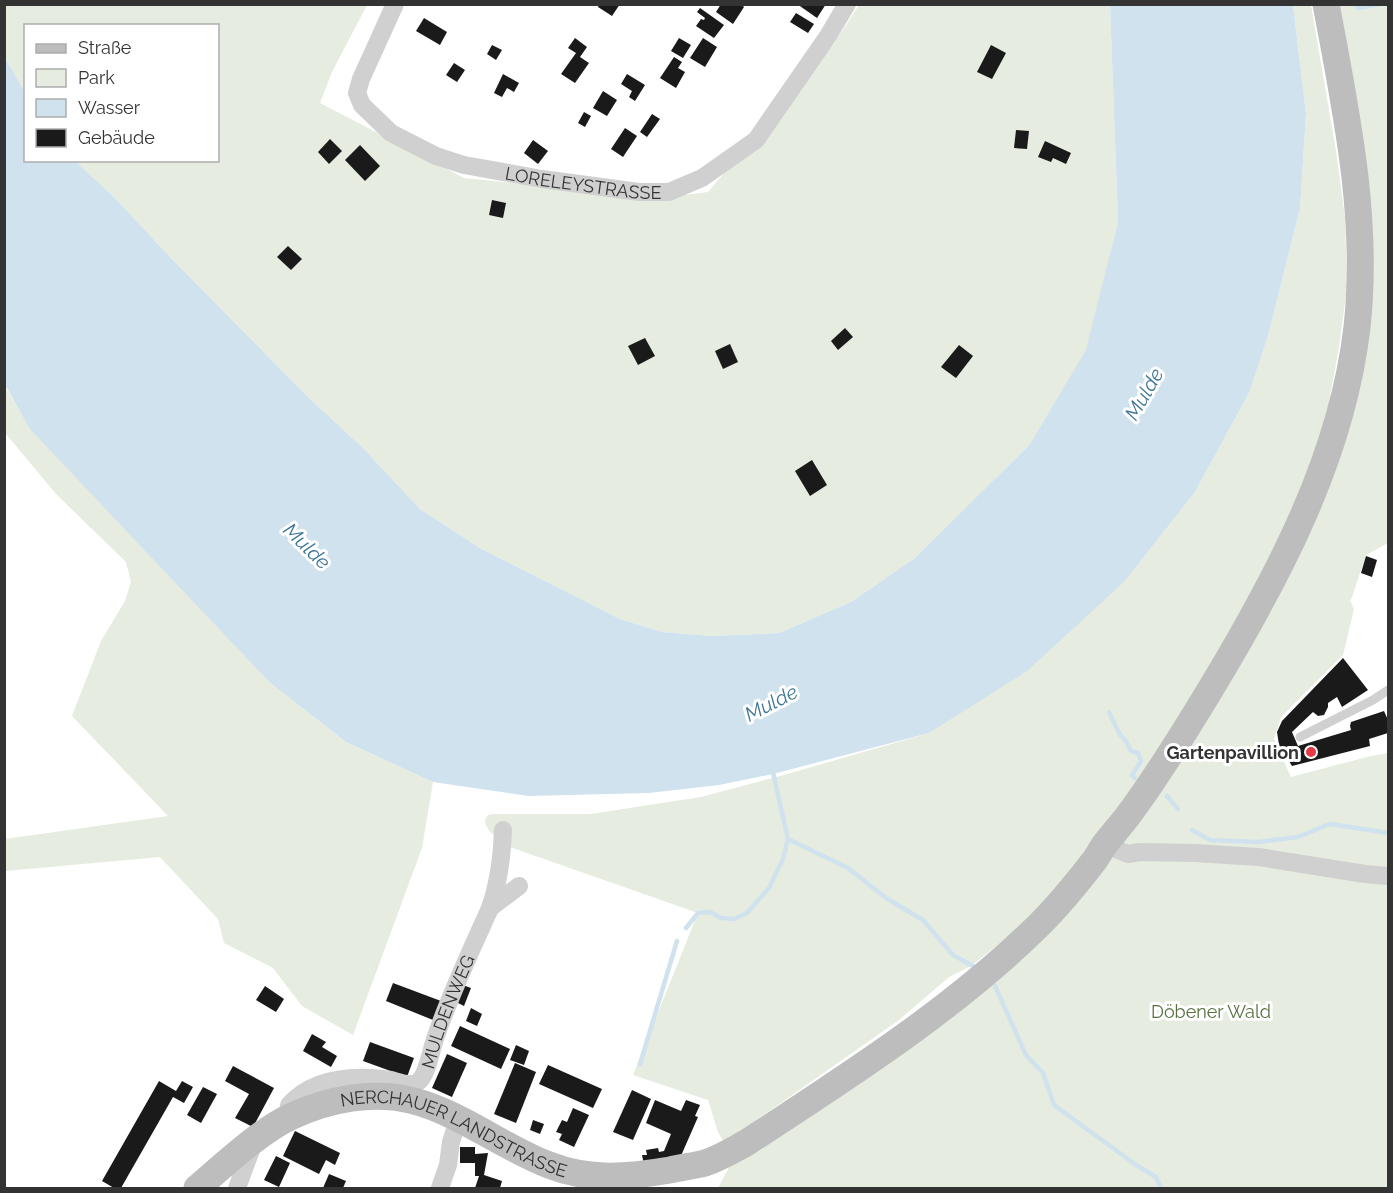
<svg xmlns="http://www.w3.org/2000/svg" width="1393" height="1193" viewBox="0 0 1393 1193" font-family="Raleway,sans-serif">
	<rect width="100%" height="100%" fill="#fff"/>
	<g fill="#e6ecdf">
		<path d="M5,5H367L332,72L320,103L464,178L662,198L708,192L833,45L859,5H1110L1118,222L1087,350L1030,444L915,558L851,602L779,633L712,636L662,632L620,619L480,548L420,509L363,448L309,398L171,258L113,196L75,161L218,160V26H26L25,92L5,58Z"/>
		<path d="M1293,5H1311L1336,151L1345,218L1347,288L1339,347L1327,413L1306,476L1291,514L1241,619L1130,799L1063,883L1009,936L971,966L949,977L899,1020L724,1143L718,1132L708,1100L633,1075L698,913L510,847C501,840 485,832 485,820L488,815L493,814H591L701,797L791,773L929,733L1125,581L1195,492L1250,391L1268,336L1300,209L1306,113Z"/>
		<path d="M1335,5H1388V543L1366,555L1352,597L1350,601L1354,609L1343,655L1281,717L1274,739L1291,777L1371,756L1388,753V1188H718L733,1160L952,1011L1163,777L1358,375Z"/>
		<path d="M4,385L31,429L269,682L346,742L433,782L422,848L353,1035L302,1006L273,968L224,943L218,919L160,857L5,871V839L168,816L72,716L101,641L125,601L131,582L126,562L57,495L5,433Z"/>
	</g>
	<path fill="#cfe2ee" d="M1110,5H1293L1306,113L1300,209L1268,336L1250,391L1195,492L1125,581L1027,671L929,733L773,774L719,785L649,793L529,796L433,782L346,742L269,682L30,429L5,385V58L25,92L26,160L75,161L113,196L171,258L309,398L363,448L420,509L480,548L620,619L662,632L712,636L779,633L851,602L915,558L1030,444L1086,350L1118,222Z"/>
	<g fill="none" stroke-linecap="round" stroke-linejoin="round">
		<g stroke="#cfe2ee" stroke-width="4.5">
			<path d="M1358,4V8L1380,4"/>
			<path d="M1109,712L1120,735L1126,741L1131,751L1138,753L1141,761L1132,775L1135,778"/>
			<path d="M772,768L788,839L848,868L886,898L923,920L953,955L973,966"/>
			<path d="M1167,796L1178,809"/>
			<path d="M1192,830L1210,840L1259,842L1298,837L1330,824L1388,833"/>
			<path d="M686,928L698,913L710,912L721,918L734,919L747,913L769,888L783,859L788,839"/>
			<path d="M995,986L1026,1055L1043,1073L1054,1105L1136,1165L1156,1177L1161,1188"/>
			<path d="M640,1064L677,941"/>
		</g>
	</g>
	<g fill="#1a1a1a">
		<path d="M599,4H620L612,16L598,7Z"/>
		<path d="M721,4H741L744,7L733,24L716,12Z"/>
		<path d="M797,4H826L817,18Z"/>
		<path d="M700,8L724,25L714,38L696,26L701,19L704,20L705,18L697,12Z"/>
		<path d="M796,13L814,24L808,33L790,22Z"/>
		<path d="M424,18L447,32L440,45L416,31Z"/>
		<path d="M575,38L587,47L580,57L589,63L575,83L561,74L576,53L568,48Z"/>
		<path d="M679,38L691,45L683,58L671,51Z"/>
		<path d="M703,38L717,47L705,67L690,58Z"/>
		<path d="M492,45L502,50L496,60L487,54Z"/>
		<path d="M991,45L1006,53L992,79L977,72Z"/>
		<path d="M674,57L682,62L678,68L685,72L676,88L660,78Z"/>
		<path d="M454,63L465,70L457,82L446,75Z"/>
		<path d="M503,74L519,83L514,92L507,88L502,97L494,93Z"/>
		<path d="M627,74L645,85L635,101L629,97L632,91L621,84Z"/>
		<path d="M603,91L617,100L607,116L593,108Z"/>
		<path d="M584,112L591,116L585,127L578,123Z"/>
		<path d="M652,114L660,119L647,137L640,132Z"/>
		<path d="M625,128L637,136L623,157L611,149Z"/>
		<path d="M1016,130L1029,131L1027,149L1014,148Z"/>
		<path d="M330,139L342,151L329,164L318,152Z"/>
		<path d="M533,140L548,151L538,164L524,153Z"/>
		<path d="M1045,141L1071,153L1066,164L1053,158L1051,162L1038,157Z"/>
		<path d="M360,145L380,166L365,181L345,160Z"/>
		<path d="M492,200L506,203L503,218L489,215Z"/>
		<path d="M288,246L302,259L291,270L277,257Z"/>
		<path d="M845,328L853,337L838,350L831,341Z"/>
		<path d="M645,338L655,356L638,365L628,346Z"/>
		<path d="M730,344L738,362L723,369L715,351Z"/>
		<path d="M959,345L973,356L956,378L941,367Z"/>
		<path d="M812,460L827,485L810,496L795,471Z"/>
		<path d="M1366,556L1377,560L1372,577L1361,573Z"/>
		<path d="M1343,658L1368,690L1342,707L1337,697L1328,703V707L1324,715L1318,716L1313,712L1292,732L1298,746L1351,730L1350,726L1351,722L1384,711L1388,720V733L1369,739L1370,746L1292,766L1279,745L1277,732L1282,721Z"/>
		<path d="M393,983L441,1001L433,1020L386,1001Z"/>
		<path d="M460,984L471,988L464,1006L454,1001Z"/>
		<path d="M265,986L284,999L276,1012L256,1000Z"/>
		<path d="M471,1008L482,1014L477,1026L466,1021Z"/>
		<path d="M460,1026L510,1049L501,1069L451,1046Z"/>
		<path d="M312,1034L326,1042L322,1047L337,1056L331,1067L303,1051Z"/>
		<path d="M370,1042L414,1058L407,1077L363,1061Z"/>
		<path d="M516,1045L529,1051L524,1065L510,1060Z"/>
		<path d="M447,1054L467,1063L452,1097L432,1088Z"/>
		<path d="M515,1063L536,1072L516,1123L494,1114Z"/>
		<path d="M548,1065L602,1089L593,1108L539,1084Z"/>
		<path d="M233,1066L274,1088L253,1127L235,1118L249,1094L225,1081Z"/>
		<path d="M159,1081L176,1091L182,1081L193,1087L184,1103L173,1097L121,1188H114L102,1181Z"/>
		<path d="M203,1087L217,1094L201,1123L187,1115Z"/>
		<path d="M632,1090L651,1099L633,1140L613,1132Z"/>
		<path d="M655,1100L681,1111L686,1100L700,1105L695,1116L698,1117L680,1158L644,1165L642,1155H647L646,1150L658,1148L659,1152L664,1151L671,1134L646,1123Z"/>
		<path d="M573,1108L589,1115L574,1147L559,1140L562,1134L556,1132L562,1120L567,1122Z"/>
		<path d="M533,1120L544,1124L540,1134L530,1130Z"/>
		<path d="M295,1131L340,1153L335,1165L326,1160L319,1174L283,1156Z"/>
		<path d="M460,1147H475V1154L488,1153L484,1175L502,1181L500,1188H475L479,1176H475V1163H460Z"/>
		<path d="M276,1156L290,1163L279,1187L264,1180Z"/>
		<path d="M329,1174L346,1181L343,1188H323Z"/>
	</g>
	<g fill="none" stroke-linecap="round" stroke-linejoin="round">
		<path stroke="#d0d0d0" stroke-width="9" d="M1300,737L1373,700L1388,690"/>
		<g stroke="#d0d0d0" stroke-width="18">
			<path id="s1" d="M395,4L361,79L357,93L362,105L391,133L436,156L464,165L542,179L639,192H669L702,178L756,140L828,36L847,4"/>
			<path d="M1103,846L1113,848L1128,854L1140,852L1195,853L1259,857L1365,874L1388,876"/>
			<path d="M490,908L519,886"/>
			<path id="s2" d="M288,1117L289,1105C315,1076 356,1075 391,1080C399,1082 411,1087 418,1082C427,1076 431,1050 435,1039C450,994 471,951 490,908C499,882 502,857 503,830"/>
			<path d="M237,1188L254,1142"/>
			<path d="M440,1188L448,1165L451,1142L458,1120"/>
		</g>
		<path stroke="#bdbdbd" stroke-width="27" id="s3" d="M197,1188C224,1165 259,1132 290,1117C328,1099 374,1090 414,1101C460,1113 504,1148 549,1165C589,1181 629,1177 670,1170C682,1167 694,1166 705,1163C720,1158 733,1150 746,1143C847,1077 954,1009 1040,924C1059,905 1077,883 1094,861C1098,856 1101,849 1105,844C1112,835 1120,826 1127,817C1157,777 1184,733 1210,690C1277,579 1342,458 1357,327C1369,218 1346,111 1326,4"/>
	</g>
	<circle fill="#e63946" stroke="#fff" stroke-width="2" cx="1311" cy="752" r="6"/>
	<g text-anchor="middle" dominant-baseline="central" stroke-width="6" stroke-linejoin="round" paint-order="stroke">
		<g font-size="18" fill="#333" stroke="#fff">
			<text stroke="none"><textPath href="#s1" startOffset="351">LORELEYSTRASSE</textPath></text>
			<text stroke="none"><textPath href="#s2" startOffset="226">MULDENWEG</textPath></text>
			<text stroke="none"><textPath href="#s3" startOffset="292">NERCHAUER LANDSTRASSE</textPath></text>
		</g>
		<g font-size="18" font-weight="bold" fill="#333" stroke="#fff" text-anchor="end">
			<text x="1299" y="752">Gartenpavillion</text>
		</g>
		<g font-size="18" fill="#56703f" stroke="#fff">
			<text x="1211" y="1011">Döbener Wald</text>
		</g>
		<g font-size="20" font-style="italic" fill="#3f7597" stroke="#fff">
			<text transform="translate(1144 394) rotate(-60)">Mulde</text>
			<text transform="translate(307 546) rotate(44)">Mulde</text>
			<text transform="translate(771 703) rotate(-27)">Mulde</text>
		</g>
	</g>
	<rect width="1393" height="1193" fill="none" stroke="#333333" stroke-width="12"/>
	<rect x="24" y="24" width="195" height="138" fill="#ffffff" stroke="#adadad" stroke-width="1.5"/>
	<rect x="36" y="44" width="30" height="9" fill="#bdbdbd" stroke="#adadad" stroke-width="1.5"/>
	<text x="78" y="54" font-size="18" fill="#333333">Straße</text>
	<rect x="36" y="69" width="30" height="18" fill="#e6ecdf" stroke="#adadad" stroke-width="1.5"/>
	<text x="78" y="84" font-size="18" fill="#333333">Park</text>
	<rect x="36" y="99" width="30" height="18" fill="#cfe2ee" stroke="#adadad" stroke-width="1.5"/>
	<text x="78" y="114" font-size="18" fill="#333333">Wasser</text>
	<rect x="36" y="129" width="30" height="18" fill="#1a1a1a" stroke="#adadad" stroke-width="1.5"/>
	<text x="78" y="144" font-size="18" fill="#333333">Gebäude</text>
</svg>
